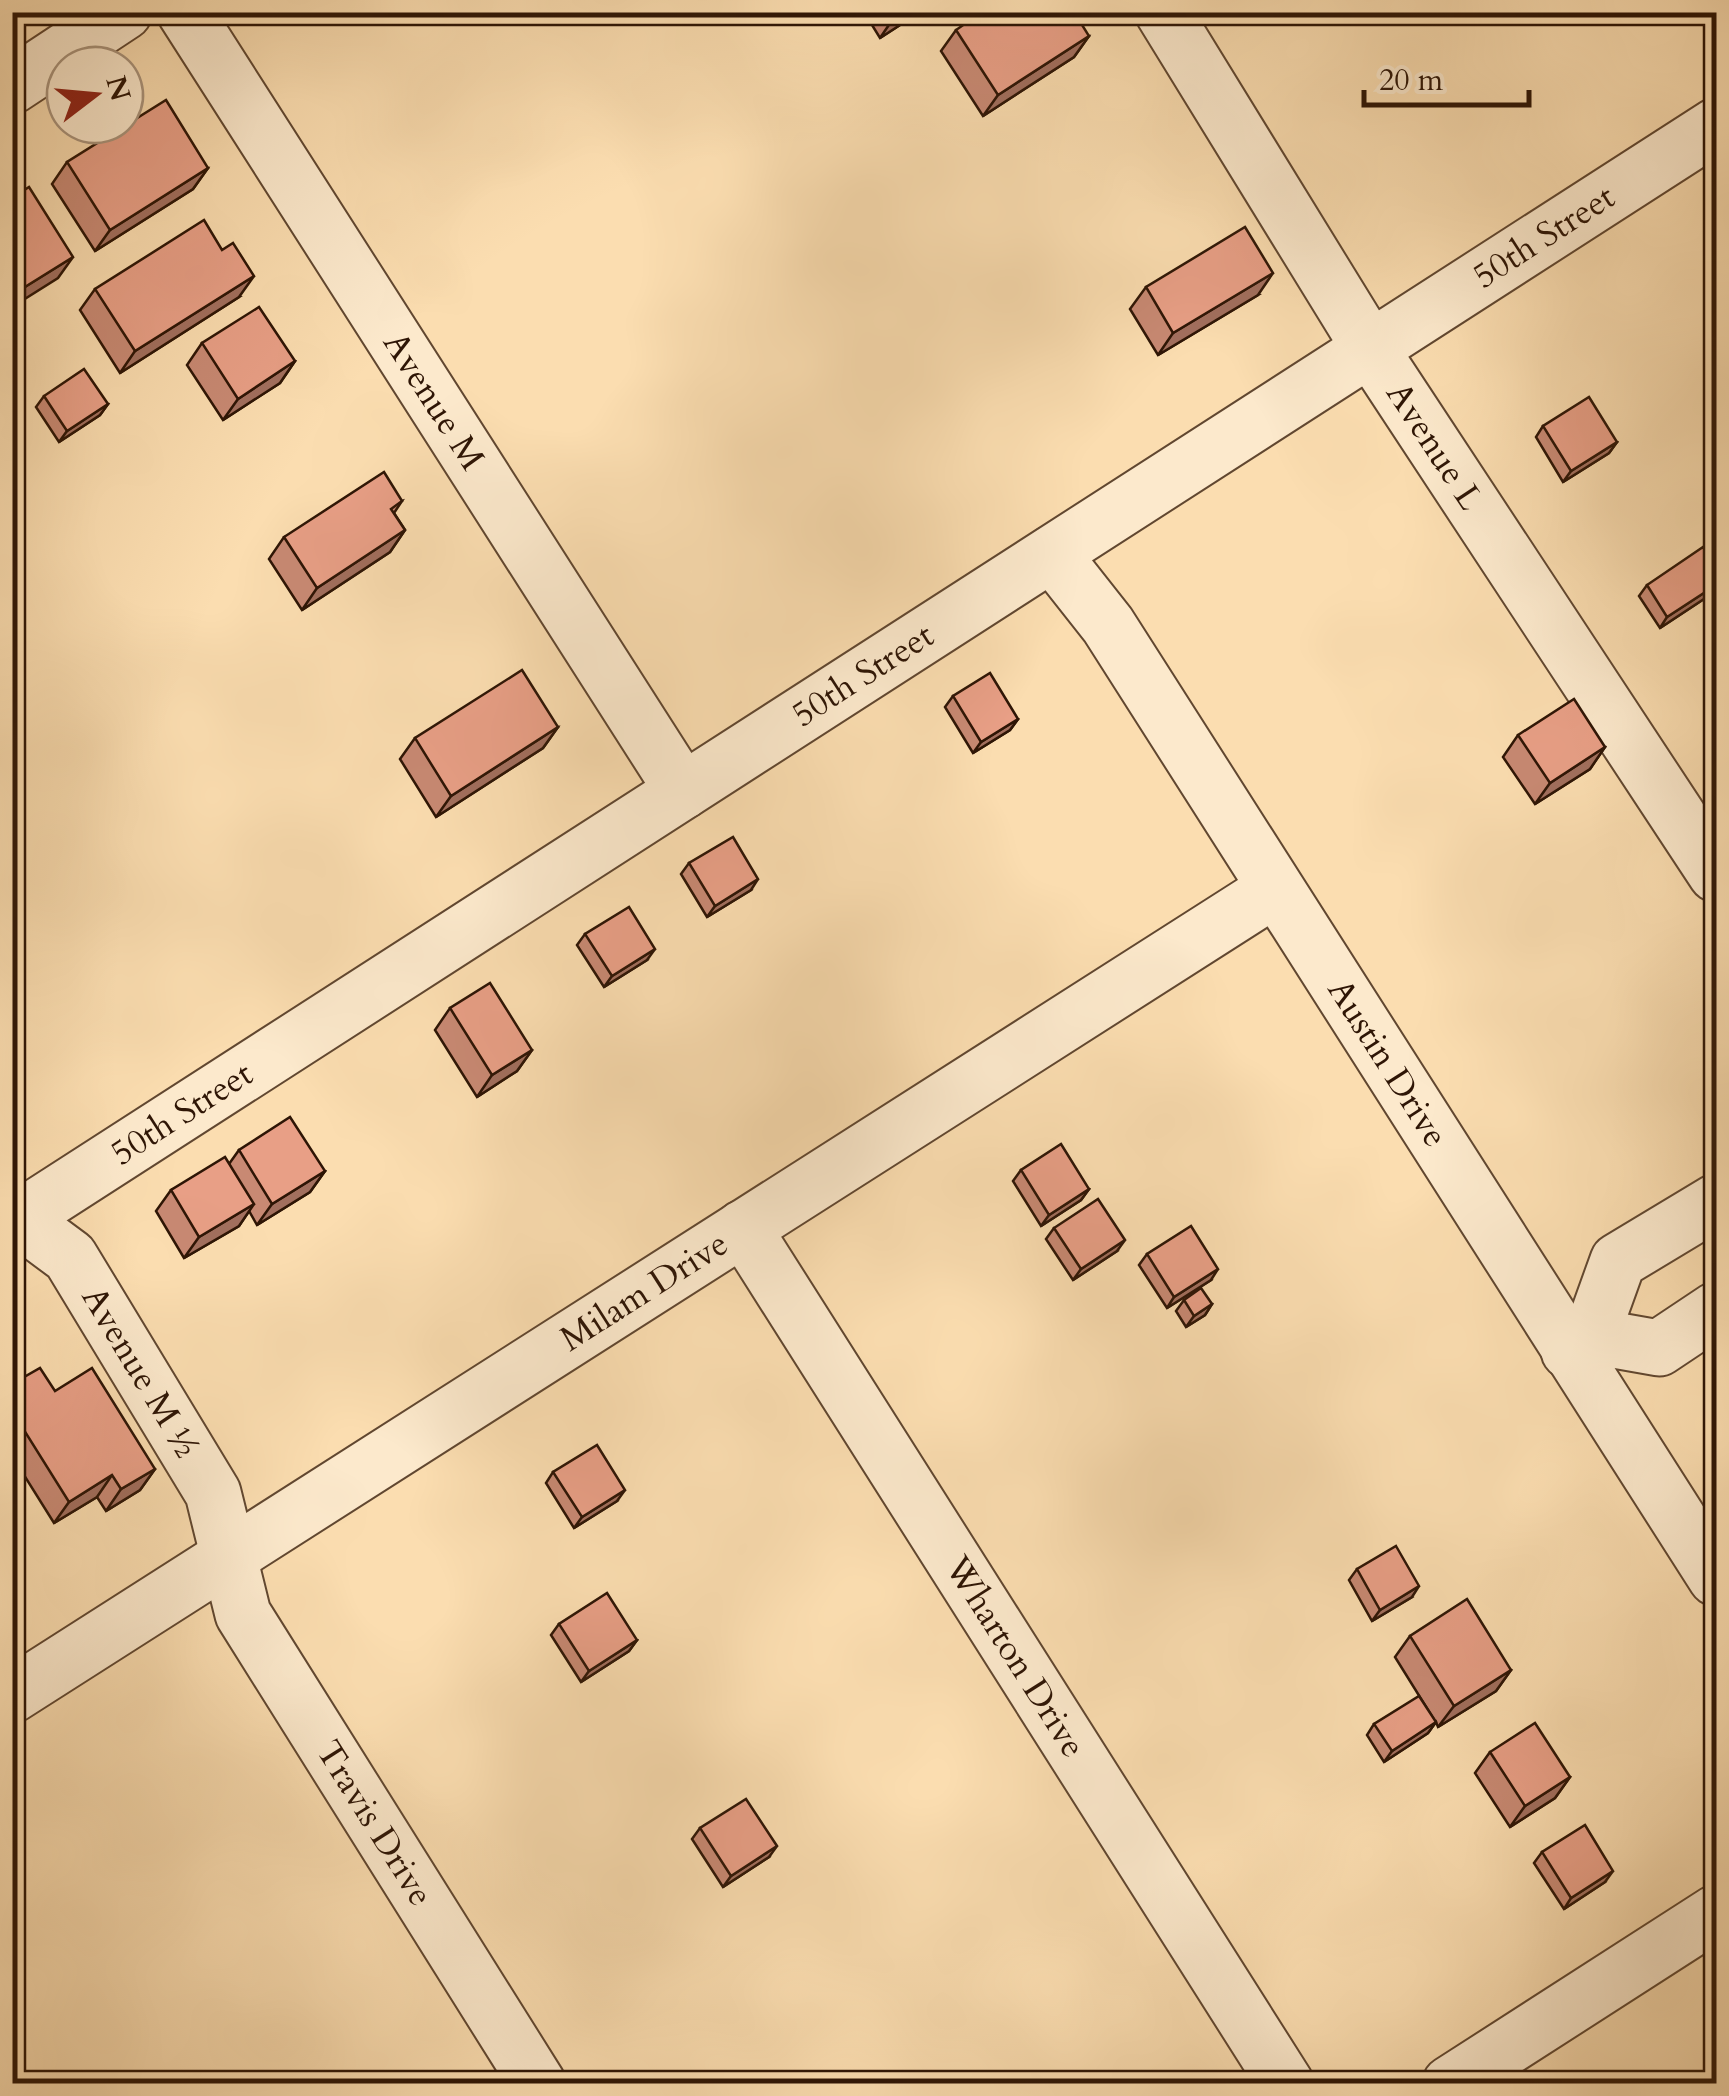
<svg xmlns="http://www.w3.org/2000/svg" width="1729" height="2096" viewBox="0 0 1729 2096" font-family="Cardo,serif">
	<rect width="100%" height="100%" fill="#fbddb0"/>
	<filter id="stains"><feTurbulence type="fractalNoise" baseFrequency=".002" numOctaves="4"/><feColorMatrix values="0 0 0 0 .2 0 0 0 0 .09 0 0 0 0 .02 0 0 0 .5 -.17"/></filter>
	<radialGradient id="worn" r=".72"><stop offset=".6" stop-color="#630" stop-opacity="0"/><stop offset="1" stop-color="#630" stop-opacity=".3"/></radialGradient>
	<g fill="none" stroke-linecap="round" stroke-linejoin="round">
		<defs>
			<g id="minor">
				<path id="s1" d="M185,12L683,791"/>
				<path id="s2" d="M1163,12L1371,350L1716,874"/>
				<path id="s3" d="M1052,554L1108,625L1716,1578"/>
				<path id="s4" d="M12,1214L70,1257L213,1493L243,1614L538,2084"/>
				<path id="s5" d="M12,1223L1716,126"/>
				<path id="s6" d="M743,1228L1286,2084"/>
				<path d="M1591,1336L1659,1348L1716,1310"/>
				<path d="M1569,1351L1591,1336L1618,1261L1716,1202"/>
				<path id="s7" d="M12,1695L1275,889"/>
				<path d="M1450,2084L1716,1913"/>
			</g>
			<path id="tertiary" d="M12,86L124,12"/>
		</defs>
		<use href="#minor" stroke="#614730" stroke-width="59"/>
		<use href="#tertiary" stroke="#614730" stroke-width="59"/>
		<use href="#minor" stroke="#fce9cc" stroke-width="55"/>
		<use href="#tertiary" stroke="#fce9cc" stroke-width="55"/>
	</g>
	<g fill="#c88973" stroke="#2e1505" stroke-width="2.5">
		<path d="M864,12H920L880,38Z"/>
		<path d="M956,30L1089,36L1074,57L983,116L941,51Z"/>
		<path d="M67,162L208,168L193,189L95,251L52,184Z"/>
		<path d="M1146,287L1258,295L1158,355L1130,309Z"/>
		<path d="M95,289L239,297L120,373L80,310Z"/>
		<path d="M202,343L295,361L280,383L223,420L187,365Z"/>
		<path d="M44,396L108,404L100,415L59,442L36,407Z"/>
		<path d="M1543,426L1617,442L1609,453L1563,482L1536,437Z"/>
		<path d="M402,501L394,513L405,530L390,552L302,610L269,559L284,537Z"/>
		<path d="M1647,585L1716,591L1660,628L1639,596Z"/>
		<path d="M1716,692V724L1705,705Z"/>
		<path d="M953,696L1018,719L1010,730L973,753L945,707Z"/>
		<path d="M558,727L543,748L436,817L400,759L415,738Z"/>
		<path d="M1518,735L1605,747L1590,769L1535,804L1503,757Z"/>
		<path d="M689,863L751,890L707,917L681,874Z"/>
		<path d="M585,934L647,960L604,987L577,945Z"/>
		<path d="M450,1008L532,1050L517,1071L477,1097L435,1030Z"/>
		<path d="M239,1150L325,1171L310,1192L257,1225L249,1211L239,1226L184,1258L156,1211L171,1190L229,1164Z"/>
		<path d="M1021,1170L1089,1189L1081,1200L1041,1226L1013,1181Z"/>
		<path d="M1054,1228L1117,1251L1073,1280L1046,1239Z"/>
		<path d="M1147,1254L1211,1280L1167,1308L1139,1265Z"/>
		<path d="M1184,1300L1212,1304L1205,1315L1186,1327L1176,1311Z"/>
		<path d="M12,1384L55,1391L155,1469L140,1490L106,1511L97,1497L54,1523L12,1456Z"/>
		<path d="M553,1472L617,1501L574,1528L546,1483Z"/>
		<path d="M1357,1569L1412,1597L1372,1621L1349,1580Z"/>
		<path d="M559,1624L637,1640L629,1651L581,1682L551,1635Z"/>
		<path d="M1410,1636L1511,1670L1496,1691L1438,1727L1436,1722L1428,1733L1384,1762L1367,1735L1374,1724L1433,1718L1395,1657Z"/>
		<path d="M1490,1752L1570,1777L1555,1798L1510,1827L1475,1773Z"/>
		<path d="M700,1828L769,1857L723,1887L692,1839Z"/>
		<path d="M1542,1852L1605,1882L1564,1909L1534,1863Z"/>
	</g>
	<g fill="#a26f5e" stroke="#2e1505" stroke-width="2.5">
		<path d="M901,12H920L880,38L895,16Z"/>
		<path d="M1089,36L1074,57L983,116L998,95Z"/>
		<path d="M208,168L193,189L95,251L110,230Z"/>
		<path d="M73,257L58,278L12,307V295Z"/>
		<path d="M1273,273L1258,295L1158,355L1173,333Z"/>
		<path d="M254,276L239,297L120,373L135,351Z"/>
		<path d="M295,361L280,383L223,420L238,399Z"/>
		<path d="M108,404L100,415L59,442L67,431Z"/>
		<path d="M1617,442L1609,453L1563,482L1571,471Z"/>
		<path d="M405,530L390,552L302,610L317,588Z"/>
		<path d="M1716,585V591L1660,628L1667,617Z"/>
		<path d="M1018,719L1010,730L973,753L981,742Z"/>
		<path d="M558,727L543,748L436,817L451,796Z"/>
		<path d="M1605,747L1590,769L1535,804L1550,783Z"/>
		<path d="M758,879L751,890L707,917L715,906Z"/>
		<path d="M655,949L647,960L604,987L612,976Z"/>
		<path d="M532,1050L517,1071L477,1097L492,1075Z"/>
		<path d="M325,1171L310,1192L257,1225L272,1204Z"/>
		<path d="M1089,1189L1081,1200L1041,1226L1049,1215Z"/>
		<path d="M254,1204L239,1226L184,1258L199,1237Z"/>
		<path d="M1125,1240L1117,1251L1073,1280L1081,1269Z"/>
		<path d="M1218,1269L1211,1280L1167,1308L1174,1297Z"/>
		<path d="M1212,1304L1205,1315L1186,1327L1194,1316Z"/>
		<path d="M155,1469L140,1490L106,1511L121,1489Z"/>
		<path d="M112,1475L97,1497L54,1523L69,1502Z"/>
		<path d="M625,1490L617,1501L574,1528L582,1517Z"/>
		<path d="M1419,1586L1412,1597L1372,1621L1380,1610Z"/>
		<path d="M637,1640L629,1651L581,1682L589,1671Z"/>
		<path d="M1511,1670L1496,1691L1438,1727L1454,1706Z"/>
		<path d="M1436,1722L1428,1733L1384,1762L1392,1751Z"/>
		<path d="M1570,1777L1555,1798L1510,1827L1525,1806Z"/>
		<path d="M777,1846L769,1857L723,1887L731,1876Z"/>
		<path d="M1613,1871L1605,1882L1564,1909L1571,1898Z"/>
	</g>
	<g fill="#e89f86" stroke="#2e1505" stroke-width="2.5">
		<path d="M982,12H1074L1089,36L998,95L956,30Z"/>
		<path d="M166,100L208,168L110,230L67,162Z"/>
		<path d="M29,187L73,257L12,295V198Z"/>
		<path d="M204,220L222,250L233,243L254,276L135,351L95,289Z"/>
		<path d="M1245,227L1273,273L1173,333L1146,287Z"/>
		<path d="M259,307L295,361L238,399L202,343Z"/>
		<path d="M84,369L108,404L67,431L44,396Z"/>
		<path d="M1589,397L1617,442L1571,471L1543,426Z"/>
		<path d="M384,472L402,501L391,509L405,530L317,588L284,537Z"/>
		<path d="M1703,547L1716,568V585L1667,617L1647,585Z"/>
		<path d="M522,670L558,727L451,796L415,738Z"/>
		<path d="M990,673L1018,719L981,742L953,696Z"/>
		<path d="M1574,699L1605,747L1550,783L1518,735Z"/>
		<path d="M733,837L758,879L715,906L689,863Z"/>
		<path d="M629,907L655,949L612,976L585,934Z"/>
		<path d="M490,983L532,1050L492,1075L450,1008Z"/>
		<path d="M290,1117L325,1171L272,1204L239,1150Z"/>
		<path d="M1061,1144L1089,1189L1049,1215L1021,1170Z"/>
		<path d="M225,1157L254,1204L199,1237L171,1190Z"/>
		<path d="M1098,1199L1125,1240L1081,1269L1054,1228Z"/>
		<path d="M1191,1226L1218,1269L1174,1297L1147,1254Z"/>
		<path d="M1201,1288L1212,1304L1194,1316L1184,1300Z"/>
		<path d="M40,1368L55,1391L92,1368L155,1469L121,1489L112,1475L69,1502L12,1411V1384Z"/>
		<path d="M597,1445L625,1490L582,1517L553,1472Z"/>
		<path d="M1396,1546L1419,1586L1380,1610L1357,1569Z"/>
		<path d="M607,1593L637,1640L589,1671L559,1624Z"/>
		<path d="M1467,1599L1511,1670L1454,1706L1410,1636Z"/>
		<path d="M1419,1696L1436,1722L1392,1751L1374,1724Z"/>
		<path d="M1535,1723L1570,1777L1525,1806L1490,1752Z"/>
		<path d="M746,1799L777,1846L731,1876L700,1828Z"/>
		<path d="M1585,1825L1613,1871L1571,1898L1542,1852Z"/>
	</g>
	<g text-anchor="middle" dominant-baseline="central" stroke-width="8" stroke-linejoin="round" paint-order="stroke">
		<g font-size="35" fill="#2e1505" stroke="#fce9cc">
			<text stroke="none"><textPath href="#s5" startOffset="1822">50th Street</textPath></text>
			<text stroke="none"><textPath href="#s1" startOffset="462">Avenue M</textPath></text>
			<text stroke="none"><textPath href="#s2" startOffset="512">Avenue L</textPath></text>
			<text stroke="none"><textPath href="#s5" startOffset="1012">50th Street</textPath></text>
			<text stroke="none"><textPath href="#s3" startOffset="610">Austin Drive</textPath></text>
			<text stroke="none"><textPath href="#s5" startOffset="202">50th Street</textPath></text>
			<text stroke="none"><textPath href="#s7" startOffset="750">Milam Drive</textPath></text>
			<text transform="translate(140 1372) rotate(59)">Avenue M ½</text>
			<text stroke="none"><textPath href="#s6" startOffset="508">Wharton Drive</textPath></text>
			<text stroke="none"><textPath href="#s4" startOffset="720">Travis Drive</textPath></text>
		</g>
	</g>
	<rect width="1729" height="2096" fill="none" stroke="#fbddb0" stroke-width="50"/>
	<rect x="15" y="15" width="1699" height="2066" fill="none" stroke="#2e1505" stroke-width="5"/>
	<rect x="25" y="25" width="1679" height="2046" fill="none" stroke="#2e1505" stroke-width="2.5"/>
	<g transform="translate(95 95) rotate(74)"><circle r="48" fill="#fce9cc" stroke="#aa947c" stroke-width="2.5"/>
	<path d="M0-8L18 38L0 25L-18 38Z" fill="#8f2418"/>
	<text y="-15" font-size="28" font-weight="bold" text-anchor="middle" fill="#2e1505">N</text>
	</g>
	<path d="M1364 90v15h165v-15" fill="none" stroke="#2e1505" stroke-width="5"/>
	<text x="1379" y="90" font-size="30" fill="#2e1505" stroke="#fce9cc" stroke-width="8" paint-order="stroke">20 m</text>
	<rect width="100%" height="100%" filter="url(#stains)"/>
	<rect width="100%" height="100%" fill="url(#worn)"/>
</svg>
